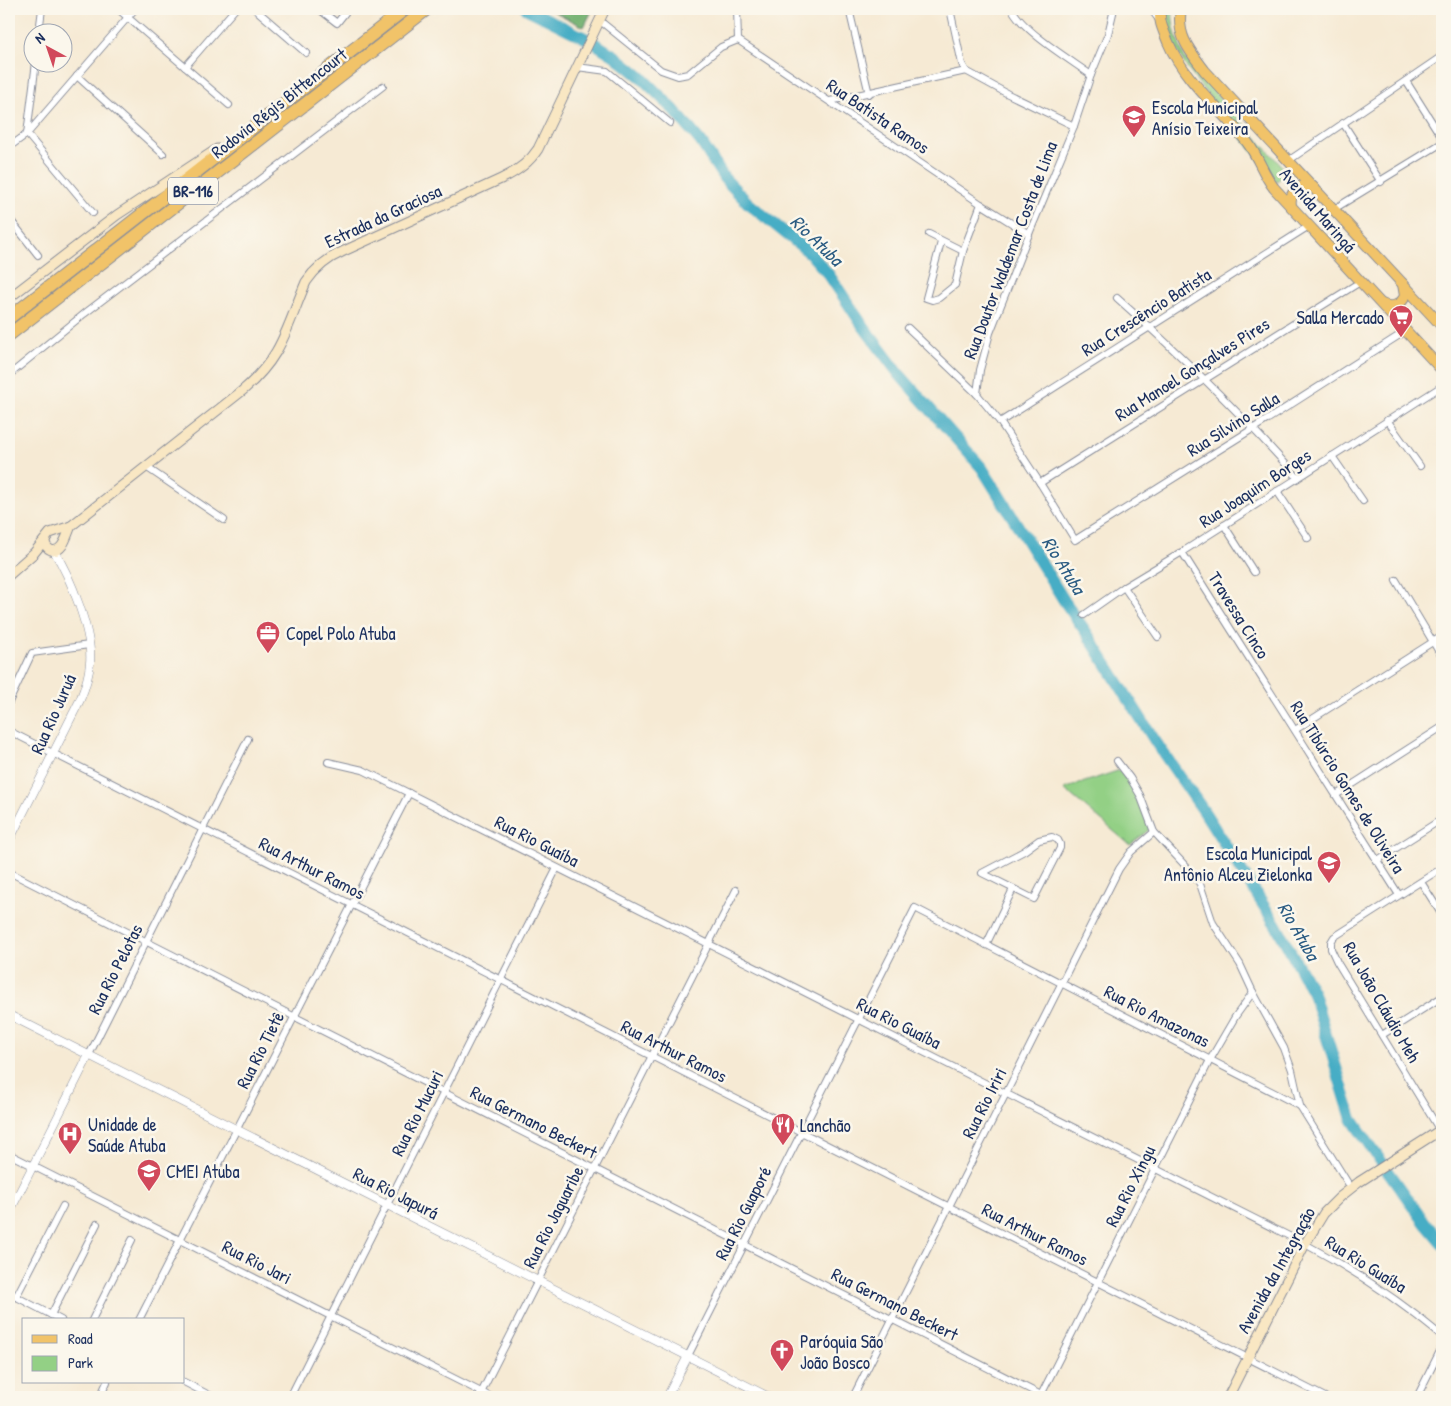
<svg xmlns="http://www.w3.org/2000/svg" width="1451" height="1406" viewBox="0 0 1451 1406" font-family="'Patrick Hand',sans-serif">
	<rect width="100%" height="100%" fill="#fbf7ec"/>
	<filter id="ink" filterUnits="userSpaceOnUse"><feTurbulence type="fractalNoise" baseFrequency=".02" numOctaves="2"/><feDisplacementMap in="SourceGraphic" scale="10" xChannelSelector="R" yChannelSelector="G"/><feConvolveMatrix kernelMatrix="1 2 1 2 8 2 1 2 1" color-interpolation-filters="sRGB"/></filter>
	<filter id="wash" filterUnits="userSpaceOnUse"><feTurbulence type="fractalNoise" baseFrequency=".0096" numOctaves="4" result="noise"/><feDisplacementMap in="SourceGraphic" scale="20" xChannelSelector="R" yChannelSelector="G"/><feGaussianBlur stdDeviation="1.12" result="paint"/><feColorMatrix in="noise" values="0 0 0 0 0 0 0 0 0 0 0 0 0 0 0 0 0 1.4 0 .05"/><feComposite in="paint" operator="in"/></filter>
	<g filter="url(#wash)">
		<rect width="100%" height="100%" fill="#f6ead4"/>
		<g fill="#93d085" stroke="#578072">
			<path d="M1164,9H1173C1171,27 1178,42 1185,58L1287,172L1276,182L1189,71C1176,51 1169,32 1164,9Z"/>
			<path d="M1120,770L1134,790L1150,829L1130,845L1064,789Z"/>
		</g>
		<path fill="#76b272" stroke="#487068" d="M549,9H593L584,27Z"/>
		<g fill="none" stroke-linecap="round" stroke-linejoin="round">
			<path stroke="#46adc5" stroke-width="12" d="M527,9L591,41L615,56L641,77L674,110L701,142L724,178L748,203L810,253L829,275L863,326L899,374L982,468L1065,602L1086,632L1157,744L1203,810L1276,925L1313,993L1352,1119L1375,1153L1426,1224L1442,1243"/>
		</g>
	</g>
	<g filter="url(#ink)">
		<g fill="none" stroke-linecap="round" stroke-linejoin="round">
			<defs>
				<g id="minor">
					<path d="M118,9L229,105"/>
					<path d="M255,9L306,53"/>
					<path d="M319,9L337,23L348,9"/>
					<path d="M737,9L738,40L981,204L1029,234"/>
					<path d="M849,9L869,94"/>
					<path d="M950,9L962,64L966,71"/>
					<path d="M1012,9C1024,32 1069,59 1091,75"/>
					<path d="M1151,9L1159,20"/>
					<path d="M599,20L661,70L678,76L688,74L721,47L738,40"/>
					<path d="M39,32L42,9"/>
					<path d="M36,62L27,134L93,213"/>
					<path d="M185,67L235,9"/>
					<path d="M577,67L607,71L670,123"/>
					<path d="M77,76L163,154"/>
					<path d="M1406,81L1442,138"/>
					<path d="M830,101L966,71L1008,94L1074,126"/>
					<path d="M1343,123L1381,182"/>
					<path d="M9,147L27,134L135,9"/>
					<path d="M1288,161L1442,56"/>
					<path d="M1334,209L1442,143"/>
					<path d="M9,218L38,255"/>
					<path d="M929,234L963,251"/>
					<path d="M941,242L926,298L932,300L939,298L955,285L963,251L981,204"/>
					<path d="M1117,298C1181,355 1242,414 1298,478"/>
					<path d="M908,328L977,394L1000,422L1040,483L1075,540L1254,428L1406,331"/>
					<path d="M9,375L84,314L383,86"/>
					<path d="M977,394L980,370L990,333L1029,234L1074,126L1091,75L1108,34L1114,9"/>
					<path d="M1387,420L1420,466"/>
					<path d="M1000,422L1309,226"/>
					<path d="M1332,456L1363,501"/>
					<path d="M146,467L224,520"/>
					<path d="M1040,483L1360,282"/>
					<path d="M1277,491L1308,538"/>
					<path d="M1224,525L1254,572"/>
					<path d="M1182,552L1399,895"/>
					<path d="M1396,580L1442,657"/>
					<path d="M1124,587L1158,637"/>
					<path d="M1084,615L1124,587L1182,552L1442,386"/>
					<path d="M9,702L32,653L89,645"/>
					<path d="M1295,730L1442,636"/>
					<path d="M9,731L1325,1397"/>
					<path d="M1117,761L1130,778L1140,795L1154,832L1193,874L1200,884L1213,923L1240,964L1253,992L1284,1048L1292,1070L1300,1106"/>
					<path d="M328,762L363,770L1305,1244C1354,1270 1399,1300 1442,1336"/>
					<path d="M1336,795L1442,727"/>
					<path d="M1052,837L1058,840L1060,844V848L1034,899L982,873L1024,851L1039,840Z"/>
					<path d="M1376,861L1442,819"/>
					<path d="M1442,868L1334,937L1331,942V949L1337,962L1442,1134"/>
					<path d="M9,872L1045,1397"/>
					<path d="M1421,882L1442,915"/>
					<path d="M986,945L1013,889"/>
					<path d="M1382,1035L1442,997"/>
					<path d="M89,1055L248,739"/>
					<path d="M9,1154L491,1397"/>
					<path d="M9,1293L61,1320"/>
					<path d="M16,1297L63,1206"/>
					<path d="M51,1315L97,1224"/>
					<path d="M92,1320L132,1240"/>
					<path d="M139,1320L409,793"/>
					<path d="M688,1356L915,908L1300,1106L1351,1188"/>
					<path d="M184,1382L213,1397"/>
					<path d="M100,1397L107,1382"/>
					<path d="M290,1397L557,868"/>
					<path d="M479,1397L736,890"/>
					<path d="M853,1397L1119,869L1131,852L1154,832"/>
					<path d="M1040,1397L1210,1060L1235,1017L1253,992"/>
					<path d="M1417,1397L1442,1347"/>
				</g>
				<g id="tertiary">
					<path d="M9,841L80,700C85,688 89,676 90,663C93,633 70,576 54,551"/>
					<path d="M9,1015L769,1397"/>
					<path d="M9,1213L89,1055"/>
					<path d="M667,1397L688,1356"/>
				</g>
				<g id="secondary">
					<path d="M9,298L117,215L217,149"/>
					<path d="M45,540C45,544 46,548 51,550C63,554 67,534 71,526"/>
					<path d="M9,575L34,553L50,533L71,526L242,391C283,356 286,329 306,282C316,267 328,258 344,251L501,179C516,172 529,163 538,149L605,9"/>
					<path d="M1228,1397L1305,1244L1324,1213L1340,1197L1359,1182L1442,1129"/>
				</g>
				<g id="primary">
					<path d="M1160,9C1159,23 1163,29 1168,42C1185,82 1220,108 1247,142C1258,156 1263,174 1274,188L1442,370"/>
					<path d="M1181,9C1176,36 1190,51 1205,71L1442,326"/>
					<path d="M1291,206C1289,192 1299,183 1313,187"/>
					<path d="M1382,304C1392,309 1401,305 1405,296L1403,284"/>
				</g>
				<g id="motorway">
					<path d="M9,318L405,9"/>
					<path d="M9,335L427,9"/>
				</g>
			</defs>
			<use href="#minor" stroke="#888c99" stroke-width="8"/>
			<use href="#tertiary" stroke="#888c99" stroke-width="9"/>
			<use href="#secondary" stroke="#888c99" stroke-width="11"/>
			<use href="#primary" stroke="#888c99" stroke-width="12"/>
			<use href="#motorway" stroke="#888c99" stroke-width="14"/>
			<use href="#minor" stroke="#fff" stroke-width="6"/>
			<use href="#tertiary" stroke="#fff" stroke-width="8"/>
			<use href="#secondary" stroke="#f9e7c3" stroke-width="9"/>
			<use href="#primary" stroke="#f1c369" stroke-width="10"/>
			<use href="#motorway" stroke="#f1c369" stroke-width="12"/>
		</g>
	</g>
	<defs>
		<symbol id="school-pin" viewBox="-11 -11 22 30"><path d="M0 17L-7.5 6A9.5 9.5 0 1 1 7.5 6Z" fill="#d1495b" stroke="#fbf7ec"/><path d="M0-5L7-2L0 1L-7-2ZM-4 1L0 2.5L4 1V4Q0 6-4 4Z" fill="#fff"/></symbol>
		<symbol id="supermarket-pin" viewBox="-11 -11 22 30"><path d="M0 17L-7.5 6A9.5 9.5 0 1 1 7.5 6Z" fill="#d1495b" stroke="#fbf7ec"/><path d="M-6-5.5h2.5l.6 2H6L4.5 2H-2.5L-4.4-4H-6ZM-1.5 3.2a1.3 1.3 0 1 0 .1 0ZM3 3.2a1.3 1.3 0 1 0 .1 0Z" fill="#fff"/></symbol>
		<symbol id="office-pin" viewBox="-11 -11 22 30"><path d="M0 17L-7.5 6A9.5 9.5 0 1 1 7.5 6Z" fill="#d1495b" stroke="#fbf7ec"/><path d="M-6-3h4V-5.5h4V-3h4V5H-6ZM-1-4.5V-3h2v-1.5ZM-6 0V1H6V0Z" fill="#fff"/></symbol>
		<symbol id="restaurant-pin" viewBox="-11 -11 22 30"><path d="M0 17L-7.5 6A9.5 9.5 0 1 1 7.5 6Z" fill="#d1495b" stroke="#fbf7ec"/><path d="M-5-6h1v4h1v-4h1v4h1v-4h1v5L-1.5 .5V6h-2V.5L-5-1ZM5-6V6H3V1.5H1.5Q1.5-4 5-6Z" fill="#fff"/></symbol>
		<symbol id="hospital-pin" viewBox="-11 -11 22 30"><path d="M0 17L-7.5 6A9.5 9.5 0 1 1 7.5 6Z" fill="#d1495b" stroke="#fbf7ec"/><path d="M-5-5h3v3.5h4V-5h3V5h-3V1.5h-4V5h-3Z" fill="#fff"/></symbol>
		<symbol id="church-pin" viewBox="-11 -11 22 30"><path d="M0 17L-7.5 6A9.5 9.5 0 1 1 7.5 6Z" fill="#d1495b" stroke="#fbf7ec"/><path d="M-1.2-6h2.4v3.5h3.3v2.4h-3.3V6h-2.4V-.1h-3.3v-2.4h3.3Z" fill="#fff"/></symbol>
	</defs>
	<g fill-rule="evenodd">
		<use href="#school-pin" x="1120" y="103" width="28" height="38"/>
		<use href="#supermarket-pin" x="1387" y="303" width="28" height="38"/>
		<use href="#office-pin" x="254" y="619" width="28" height="38"/>
		<use href="#school-pin" x="1315" y="849" width="28" height="38"/>
		<use href="#restaurant-pin" x="769" y="1111" width="28" height="38"/>
		<use href="#hospital-pin" x="56" y="1120" width="28" height="38"/>
		<use href="#school-pin" x="135" y="1157" width="28" height="38"/>
		<use href="#church-pin" x="768" y="1337" width="28" height="38"/>
	</g>
	<g text-anchor="middle" dominant-baseline="central" stroke-width="5" stroke-linejoin="round" paint-order="stroke">
		<rect fill="#fbf7ec" stroke="#5e6b89" stroke-width="1" x="168" y="177.5" width="50" height="27" rx="4"/>
		<g font-size="16" font-weight="bold" fill="#1b2f5e">
			<text x="193" y="191">BR-116</text>
		</g>
		<g font-size="18" fill="#1b2f5e" stroke="#fbf7ec">
			<text transform="translate(279 103) rotate(-38)">Rodovia Régis Bittencourt</text>
			<text transform="translate(878 116) rotate(34)">Rua Batista Ramos</text>
			<text transform="translate(1318 210) rotate(49)">Avenida Maringá</text>
			<text transform="translate(383 216) rotate(-25)">Estrada da Graciosa</text>
			<text transform="translate(1010 250) rotate(-69)">Rua Doutor Waldemar Costa de Lima</text>
			<text transform="translate(1146 312) rotate(-32)">Rua Crescêncio Batista</text>
			<text transform="translate(1192 369) rotate(-32)">Rua Manoel Gonçalves Pires</text>
			<text transform="translate(1233 424) rotate(-32)">Rua Silvino Salla</text>
			<text transform="translate(1255 488) rotate(-33)">Rua Joaquim Borges</text>
			<text transform="translate(1239 615) rotate(58)">Travessa Cinco</text>
			<text transform="translate(53 714) rotate(-66)">Rua Rio Juruá</text>
			<text transform="translate(1348 787) rotate(58)">Rua Tibúrcio Gomes de Oliveira</text>
			<text transform="translate(537 841) rotate(27)">Rua Rio Guaíba</text>
			<text transform="translate(312 868) rotate(27)">Rua Arthur Ramos</text>
			<text transform="translate(115 969) rotate(-63)">Rua Rio Pelotas</text>
			<text transform="translate(1382 1002) rotate(60)">Rua João Cláudio Meh</text>
			<text transform="translate(1157 1016) rotate(27)">Rua Rio Amazonas</text>
			<text transform="translate(899 1023) rotate(27)">Rua Rio Guaíba</text>
			<text transform="translate(260 1050) rotate(-63)">Rua Rio Tietê</text>
			<text transform="translate(674 1051) rotate(27)">Rua Arthur Ramos</text>
			<text transform="translate(984 1103) rotate(-63)">Rua Rio Iriri</text>
			<text transform="translate(417 1113) rotate(-63)">Rua Rio Mucuri</text>
			<text transform="translate(534 1122) rotate(27)">Rua Germano Beckert</text>
			<text transform="translate(1130 1186) rotate(-63)">Rua Rio Xingu</text>
			<text transform="translate(396 1193) rotate(27)">Rua Rio Japurá</text>
			<text transform="translate(743 1213) rotate(-63)">Rua Rio Guaporé</text>
			<text transform="translate(553 1217) rotate(-63)">Rua Rio Jaguaribe</text>
			<text transform="translate(1035 1234) rotate(27)">Rua Arthur Ramos</text>
			<text transform="translate(257 1262) rotate(27)">Rua Rio Jari</text>
			<text transform="translate(1366 1264) rotate(32)">Rua Rio Guaíba</text>
			<text transform="translate(1276 1270) rotate(-61)">Avenida da Integração</text>
			<text transform="translate(895 1304) rotate(27)">Rua Germano Beckert</text>
		</g>
		<g font-size="18" fill="#1b2f5e" stroke="#fbf7ec" text-anchor="start">
			<text x="1152" y="107">Escola Municipal<tspan x="1152" dy="21">Anísio Teixeira</tspan></text>
			<text x="1384" y="317" text-anchor="end">Salla Mercado</text>
			<text x="286" y="633">Copel Polo Atuba</text>
			<text x="1312" y="853" text-anchor="end">Escola Municipal<tspan x="1312" dy="21">Antônio Alceu Zielonka</tspan></text>
			<text x="88" y="1124">Unidade de<tspan x="88" dy="21">Saúde Atuba</tspan></text>
			<text x="800" y="1125">Lanchão</text>
			<text x="166" y="1171">CMEI Atuba</text>
			<text x="800" y="1341">Paróquia São<tspan x="800" dy="21">João Bosco</tspan></text>
		</g>
		<g font-size="19" font-style="italic" fill="#2a5b82" stroke="#fbf7ec">
			<text transform="translate(817 240) rotate(44)">Rio Atuba</text>
			<text transform="translate(1064 565) rotate(58)">Rio Atuba</text>
			<text transform="translate(1299 931) rotate(60)">Rio Atuba</text>
		</g>
	</g>
	<rect width="1451" height="1406" fill="none" stroke="#fbf7ec" stroke-width="30"/>
	<rect x="22" y="1318" width="162" height="65" fill="#fbf7ec" stroke="#a1a7b3"/>
	<rect x="32" y="1335" width="25" height="8" fill="#f1c369" stroke="#a1a7b3"/>
	<text x="68" y="1344" font-size="15" fill="#1b2f5e">Road</text>
	<rect x="32" y="1356" width="25" height="15" fill="#93d085" stroke="#a1a7b3"/>
	<text x="68" y="1368" font-size="15" fill="#1b2f5e">Park</text>
	<g transform="translate(48 48) rotate(320)"><circle r="24" fill="#fbf7ec" stroke="#a1a7b3"/>
	<path d="M0-4L9 19L0 12L-9 19Z" fill="#d1495b"/>
	<text y="-8" font-size="14" font-weight="bold" text-anchor="middle" fill="#1b2f5e">N</text>
	</g>
</svg>
